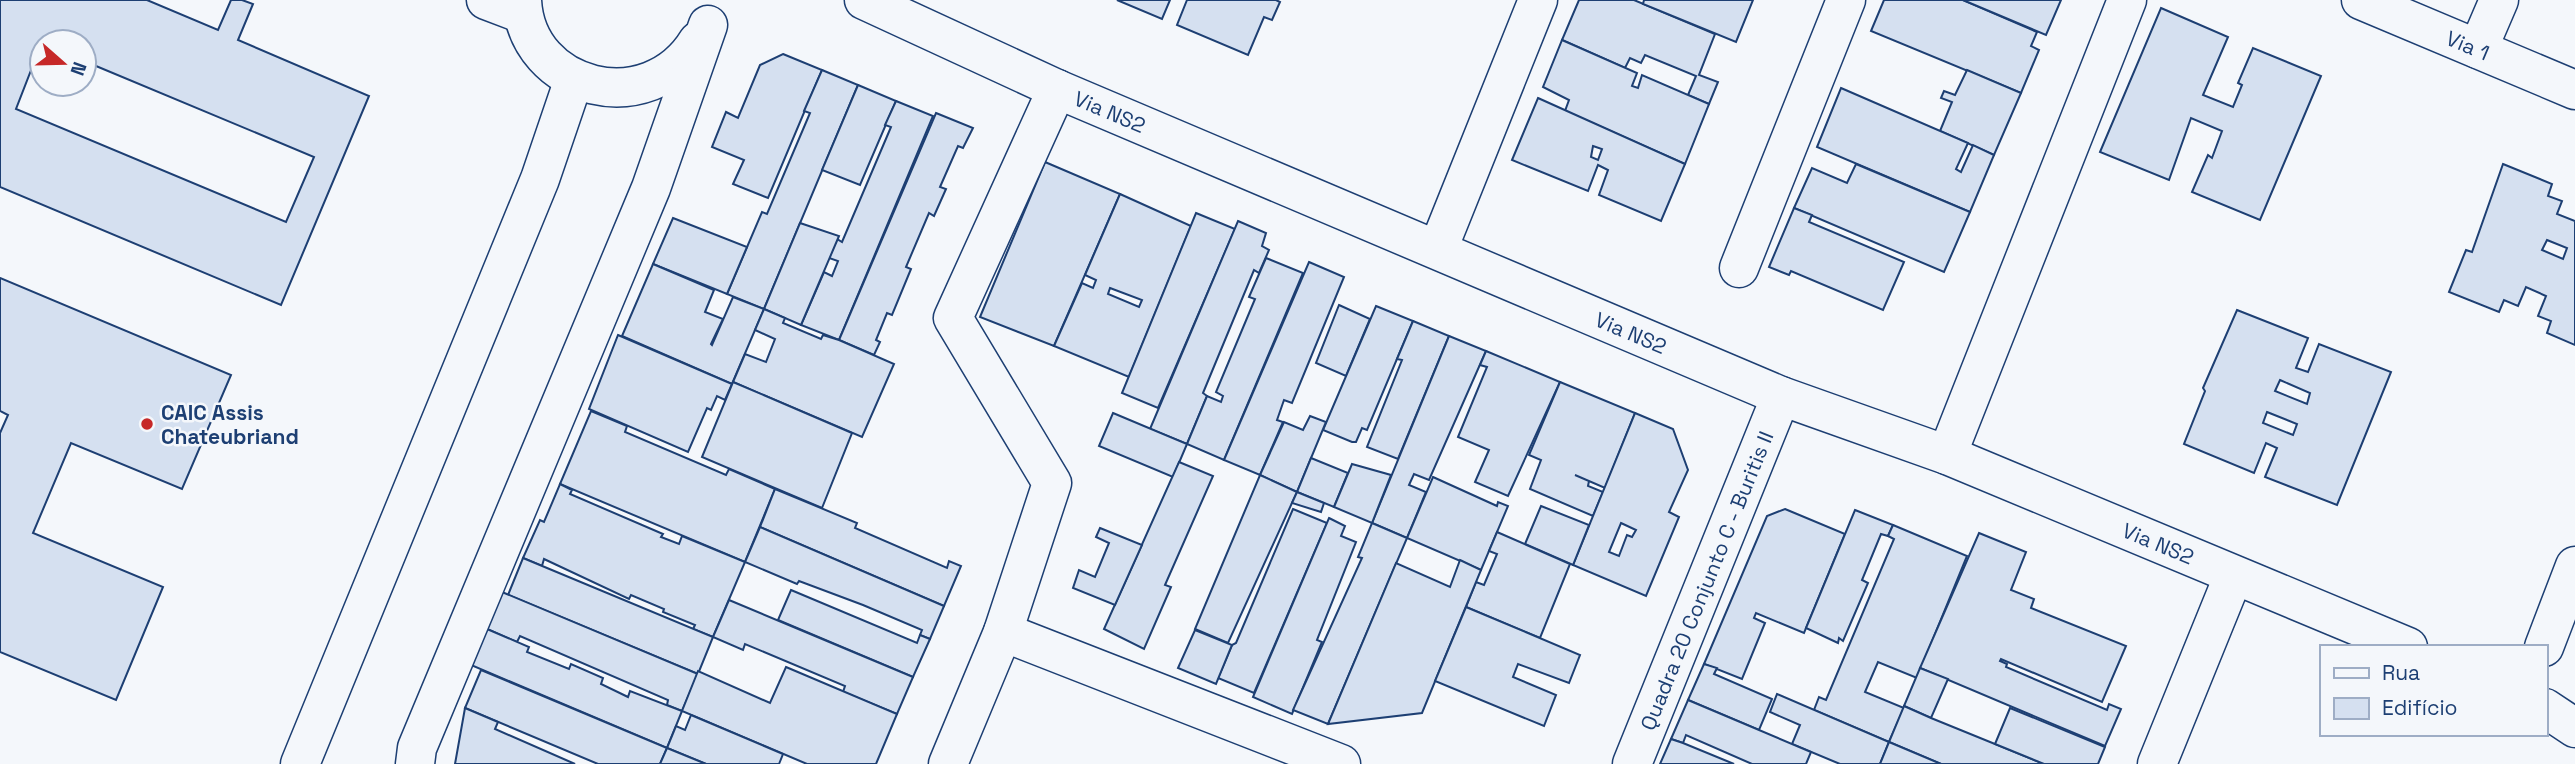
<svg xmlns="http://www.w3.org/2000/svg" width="2575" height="764" viewBox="0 0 2575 764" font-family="'Space Grotesk',sans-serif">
	<rect width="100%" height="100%" fill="#f4f7fb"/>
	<g fill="#d5e0f0" stroke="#1d3f73" stroke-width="2" fill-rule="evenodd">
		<path d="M0,0H147L218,30L231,0H242L253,4L238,40L369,96L281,305L0,187ZM42,42H84V61L314,157L286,222L16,109Z"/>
		<path d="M1117,0H1170L1162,19Z"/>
		<path d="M1187,0H1276L1280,2L1272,20L1264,17L1248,55L1177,25Z"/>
		<path d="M1579,0H1634L1715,34L1699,75L1718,82L1709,104L1688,95L1696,76L1645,55L1641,63L1630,58L1625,68L1562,40Z"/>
		<path d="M1644,0H1753L1736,42L1643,4Z"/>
		<path d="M1884,0H1963L2037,32L2031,46L2039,50L2021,93L1871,31Z"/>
		<path d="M1963,0H2061L2046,35Z"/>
		<path d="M2161,8L2228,37L2203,95L2233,107L2242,85L2238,83L2253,48L2321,76L2260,220L2192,192L2208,155L2212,158L2222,131L2191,118L2169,180L2100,152Z"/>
		<path d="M1562,40L1637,73L1632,86L1638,88L1642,75L1709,104L1685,164L1565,111L1569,100L1543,87Z"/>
		<path d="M783,54L822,70L768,198L733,184L744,160L712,147L726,112L738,118L760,65Z"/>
		<path d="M822,70L858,85L764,309L727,294L762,212L767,214L810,113L804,111Z"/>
		<path d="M1967,70L2021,93L1994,155L1940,131L1952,102L1941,98L1944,91L1955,95Z"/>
		<path d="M858,85L896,101L860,185L822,170Z"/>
		<path d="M1841,88L1968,143L1956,169L1961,172L1973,145L1994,155L1970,212L1817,147Z"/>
		<path d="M1538,98L1685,164L1661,221L1599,195L1608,170L1598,165L1588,191L1512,160ZM1593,146L1602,149L1598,160L1591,157Z"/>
		<path d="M896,101L933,116L839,340L801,325L824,272L832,276L838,261L829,258L837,239L842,242L891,127L885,125Z"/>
		<path d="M936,113L973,128L963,148L958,146L940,187L946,189L934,216L929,213L906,267L911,269L892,315L887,313L876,340L880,342L874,355L839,340Z"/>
		<path d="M1045,162L1120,194L1054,346L980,317Z"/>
		<path d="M1856,164L1970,212L1944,272L1794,208L1812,168L1847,183Z"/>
		<path d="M2503,164L2552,184L2548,196L2562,201L2557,214L2575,221V345L2547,333L2551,321L2538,316L2546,296L2526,287L2518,306L2504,300L2499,312L2449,292L2466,250L2472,252ZM2547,240L2567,248L2563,259L2542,250Z"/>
		<path d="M1120,194L1191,226L1129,377L1054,346L1082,283L1093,288L1096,280L1085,275ZM1110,288L1142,300L1139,307L1108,294Z"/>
		<path d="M1794,208L1812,215L1809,222L1904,262L1883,310L1791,271L1789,275L1769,267Z"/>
		<path d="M1196,213L1235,229L1158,408L1122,393Z"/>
		<path d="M673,218L747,247L727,294L653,264Z"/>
		<path d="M1238,221L1266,233L1262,246L1269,250L1259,273L1254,270L1203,393L1207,396L1187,444L1150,429Z"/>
		<path d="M800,223L839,236L801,325L764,309Z"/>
		<path d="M1266,258L1303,273L1224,460L1187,444L1207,396L1221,402L1223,396L1216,392L1255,299L1249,297Z"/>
		<path d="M1309,262L1344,277L1292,403L1284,400L1277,420L1283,422L1260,475L1224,460Z"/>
		<path d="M653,264L714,290L705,312L723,319L711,344L712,345L733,297L764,309L732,384L622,336Z"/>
		<path d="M0,278L231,375L182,489L71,443L33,533L163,587L116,700L0,652V433L8,415L0,411Z"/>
		<path d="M1339,305L1370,319L1346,376L1316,363Z"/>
		<path d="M1376,306L1413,321L1367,430L1362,428L1356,442H1352L1323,430Z"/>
		<path d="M764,309L785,318L783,323L821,339L823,335L839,340L894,364L862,437L733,382L745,354L766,362L775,339L755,330Z"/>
		<path d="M2237,310L2308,338L2296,368L2308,372L2319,344L2391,372L2337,505L2265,477L2277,448L2266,443L2254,473L2184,444L2205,391L2203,388ZM2280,380L2310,393L2307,404L2275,391ZM2267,412L2297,424L2293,435L2263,423Z"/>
		<path d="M1413,321L1449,336L1398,459L1367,447L1402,360L1397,359Z"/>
		<path d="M618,335L732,384L725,400L717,396L711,410L707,408L688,452L589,409Z"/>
		<path d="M1449,336L1486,351L1429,480L1414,474L1409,485L1426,492L1407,538L1372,523Z"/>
		<path d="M1486,351L1560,382L1508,496L1475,482L1489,450L1458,437L1487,367L1480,365Z"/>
		<path d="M733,382L852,433L822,508L702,457Z"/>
		<path d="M1560,382L1635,413L1605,488L1575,475L1589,481L1588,486L1603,492L1593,516L1530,489L1541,460L1529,455Z"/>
		<path d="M591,411L627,426L625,432L726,475L729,469L775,489L745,562L560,484Z"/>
		<path d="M1113,413L1187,444L1173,477L1099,446Z"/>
		<path d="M1635,413L1673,429L1688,470L1669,512L1679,517L1646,596L1573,565ZM1621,523L1636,530L1632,537L1627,535L1619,556L1609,552Z"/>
		<path d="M1310,416L1326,422L1297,492L1260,475L1284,422L1303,430Z"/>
		<path d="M1311,458L1348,473L1334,507L1297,492Z"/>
		<path d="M1179,462L1213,476L1165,585L1171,587L1144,649L1104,629Z"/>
		<path d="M1352,464L1391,475L1372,523L1334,507Z"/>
		<path d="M1260,475L1297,492L1228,643L1195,629Z"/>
		<path d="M1433,477L1497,506L1498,502L1508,506L1481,570L1407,538Z"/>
		<path d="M560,484L572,490L570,494L663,534L661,537L679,544L682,536L745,562L713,637L693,629L695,625L663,612L664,609L631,595L629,599L544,559L542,566L523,558L540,520L544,522Z"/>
		<path d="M775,489L857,523L855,528L947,568L949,561L961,566L944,606L760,527Z"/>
		<path d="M1297,492L1324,503L1321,512L1292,503Z"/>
		<path d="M1541,506L1589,525L1573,565L1525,544Z"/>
		<path d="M1293,509L1327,523L1254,693L1218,678L1232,645L1236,643Z"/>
		<path d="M1785,509L1845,534L1804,633L1756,613L1754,618L1765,623L1742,679L1704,664L1767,516Z"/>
		<path d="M1855,510L1893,525L1888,536L1881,534L1862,580L1868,583L1843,641L1839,638L1838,643L1806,628Z"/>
		<path d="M1329,518L1345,526L1341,536L1356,542L1317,640L1322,642L1292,714L1253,697Z"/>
		<path d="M1372,523L1407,538L1328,724L1293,710L1362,558L1358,557Z"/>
		<path d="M1893,525L1967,556L1917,678L1878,662L1865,692L1904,708L1889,742L1814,710L1819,697L1826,700L1894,539L1888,536Z"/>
		<path d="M760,527L944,606L930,639L920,635L922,630L863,605L799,581L797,584L745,562Z"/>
		<path d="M1100,528L1142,545L1115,605L1073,588L1079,570L1095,577L1109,543L1096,537Z"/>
		<path d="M1497,532L1570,564L1540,638L1466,607L1476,582L1484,585L1497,554L1489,551Z"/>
		<path d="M1979,533L2026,552L2011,590L2034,599L2031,608L2126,646L2102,702L2001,659L2000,661L2007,664L2006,667L2107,710L2109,704L2121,709L2105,746L1920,668Z"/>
		<path d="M523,558L713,637L698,674L508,595Z"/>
		<path d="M1460,560L1481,570L1422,713L1328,724L1396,563L1450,587Z"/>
		<path d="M791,590L917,643L920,635L930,639L913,677L778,620Z"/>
		<path d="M502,592L698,674L682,711L667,705L668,700L520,636L517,642L487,629Z"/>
		<path d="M729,600L913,677L897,714L843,692L845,686L745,644L743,650L713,637Z"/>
		<path d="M1466,607L1580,655L1569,683L1518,664L1513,677L1556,695L1544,726L1435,681Z"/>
		<path d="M487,629L529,647L527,652L569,669L571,664L603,678L601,684L628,697L630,691L682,711L667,748L471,665Z"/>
		<path d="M1195,630L1232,645L1216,684L1178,668Z"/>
		<path d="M1704,664L1717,668L1714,674L1772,699L1759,730L1688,700Z"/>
		<path d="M786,667L897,714L876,764H807L682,711L698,671L770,703Z"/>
		<path d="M1920,668L1948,679L1931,718L1904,706Z"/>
		<path d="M481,670L667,748L660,764H598L465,708Z"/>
		<path d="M1777,694L1889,742L1880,764H1840L1792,744L1800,725L1770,712Z"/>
		<path d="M1688,700L1811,752L1806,764H1752L1686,735L1683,743L1671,739Z"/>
		<path d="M1904,706L1931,718L2044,764H1941L1889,742Z"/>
		<path d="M465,708L498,722L495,729L575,764H455Z"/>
		<path d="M2010,708L2105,747L2098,764H2044L1995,744Z"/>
		<path d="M691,715L783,754L779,764H706L667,748L676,726L685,730Z"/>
		<path d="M1671,739L1683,743L1734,764H1660Z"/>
		<path d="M1889,742L1941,764H1880Z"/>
		<path d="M667,748L706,764H660Z"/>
	</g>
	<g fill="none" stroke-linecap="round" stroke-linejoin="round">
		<defs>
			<g id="minor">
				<path id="s1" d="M864,0L1057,89L1781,396L1947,455L2408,647"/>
				<path id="s2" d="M2361,0L2575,90"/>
				<path d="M2478,49L2499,0"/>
				<path d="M1438,249L1538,0"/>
				<path d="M1739,268L1846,0"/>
				<path d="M1947,455L2127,0"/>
				<path d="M1003,632L1341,764"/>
				<path d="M2544,647L2575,566"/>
				<path d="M2545,708L2575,728"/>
				<path d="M948,764L1003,632L1052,483L953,318L1057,89"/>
				<path id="s3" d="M1632,764L1781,396"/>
				<path d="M2157,764L2233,577"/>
			</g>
			<g id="tertiary">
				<path d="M486,0L523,14"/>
				<path d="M522,0C526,91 649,121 698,41"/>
				<path d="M300,764L540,179L574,79"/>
				<path d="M415,764L417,748L651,188L708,25"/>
			</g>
		</defs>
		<use href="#minor" stroke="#1d3f73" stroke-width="41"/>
		<use href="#tertiary" stroke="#1d3f73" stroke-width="41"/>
		<use href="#minor" stroke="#f4f7fb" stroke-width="38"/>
		<use href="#tertiary" stroke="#f4f7fb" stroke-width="38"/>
	</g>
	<circle fill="#c62828" stroke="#f4f7fb" stroke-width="2.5" cx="147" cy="424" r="7"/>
	<g text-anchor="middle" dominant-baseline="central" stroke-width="5" stroke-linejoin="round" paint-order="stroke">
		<g font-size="21" fill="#1d3f73" stroke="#f4f7fb">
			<text stroke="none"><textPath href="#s2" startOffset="116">Via 1</textPath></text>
			<text stroke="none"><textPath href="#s1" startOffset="270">Via NS2</textPath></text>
			<text stroke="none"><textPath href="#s1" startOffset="836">Via NS2</textPath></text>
			<text stroke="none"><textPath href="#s1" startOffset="1404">Via NS2</textPath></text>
			<text stroke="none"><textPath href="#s3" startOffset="198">Quadra 20 Conjunto C - Buritis II</textPath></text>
		</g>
		<g font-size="21" font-weight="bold" fill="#1d3f73" stroke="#f4f7fb" text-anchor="start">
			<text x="161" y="412">CAIC Assis<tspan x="161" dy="24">Chateubriand</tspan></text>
		</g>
	</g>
	<rect x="2320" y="645" width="228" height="91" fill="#f4f7fb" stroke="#9eadc5" stroke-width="2"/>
	<rect x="2334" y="668" width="35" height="10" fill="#f4f7fb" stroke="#9eadc5" stroke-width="2"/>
	<text x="2382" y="680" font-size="21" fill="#1d3f73">Rua</text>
	<rect x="2334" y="698" width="35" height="21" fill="#d5e0f0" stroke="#9eadc5" stroke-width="2"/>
	<text x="2382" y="715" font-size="21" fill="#1d3f73">Edifício</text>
	<g transform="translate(63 63) rotate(110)"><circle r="33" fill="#f4f7fb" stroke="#9eadc5" stroke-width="2"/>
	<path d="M0-5L12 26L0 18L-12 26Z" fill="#c62828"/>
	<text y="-10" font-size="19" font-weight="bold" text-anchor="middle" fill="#1d3f73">N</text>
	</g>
</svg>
